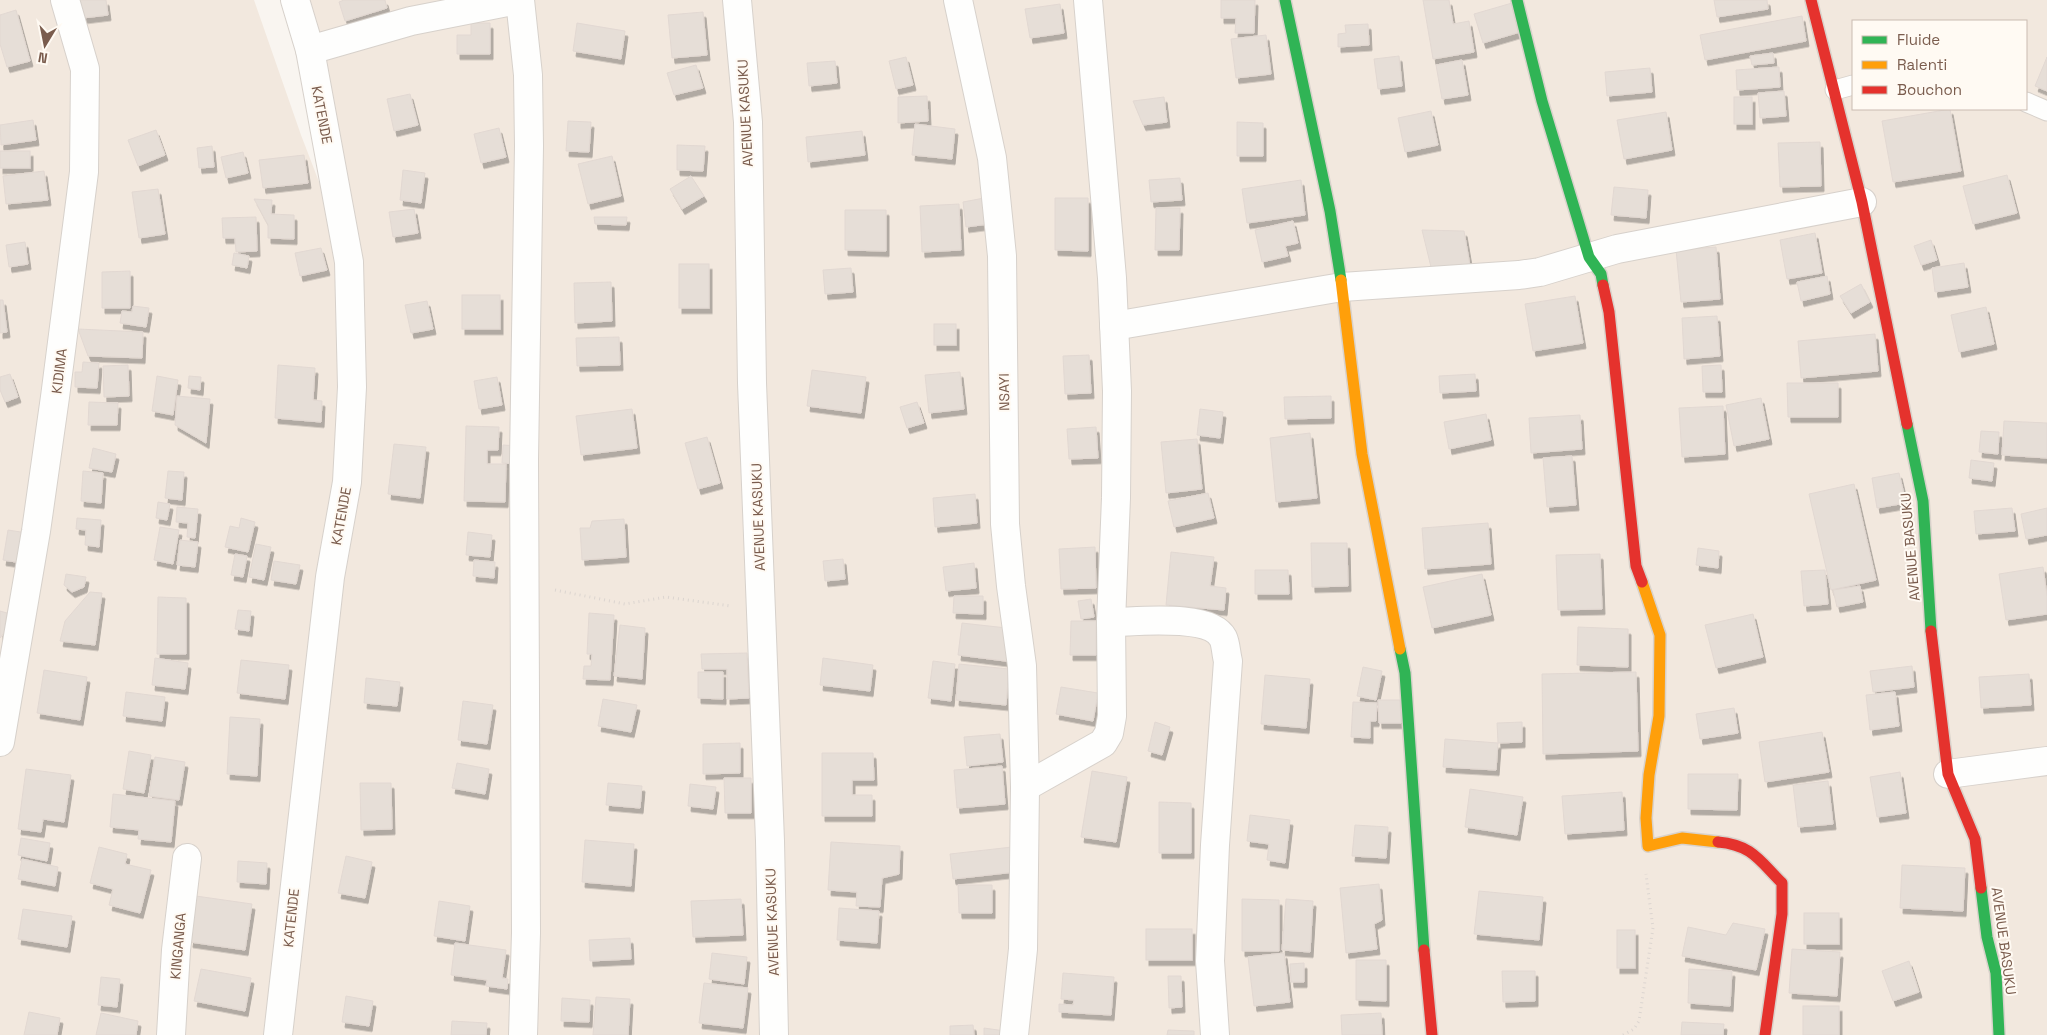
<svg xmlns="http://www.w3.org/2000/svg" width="2047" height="1035" viewBox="0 0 2047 1035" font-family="'Space Grotesk',sans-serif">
	<defs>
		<filter id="shadow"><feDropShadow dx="3" dy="5.5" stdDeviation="0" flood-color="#0004"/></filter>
	</defs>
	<rect width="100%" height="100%" fill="#f9f5f0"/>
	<path fill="#f2e8de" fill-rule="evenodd" d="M0,0H254L301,135L349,260L338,126L307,0H2047V1035H0ZM1853,21H2026V109H1853Z"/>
	<g fill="#e6ded7" stroke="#e2d8d2" filter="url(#shadow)">
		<path d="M72,0H106L108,15L75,19Z"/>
		<path d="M344,0H385L387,8L345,21L339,2Z"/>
		<path d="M1221,0H1255L1254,33H1235L1236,18H1221Z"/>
		<path d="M1423,0H1449L1453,24L1469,21L1474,52L1433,59Z"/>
		<path d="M1714,0H1767L1768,9L1717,17Z"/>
		<path d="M1512,3L1520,32L1483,43L1474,14Z"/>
		<path d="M1060,4L1064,33L1030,38L1025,9Z"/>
		<path d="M16,10L30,61L7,67L0,44V15Z"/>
		<path d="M703,12L707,55L672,58L668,15Z"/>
		<path d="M1802,16L1806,41L1705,60L1700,35Z"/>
		<path d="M471,23H490V54H457V35H471Z"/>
		<path d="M577,23L625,31L621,59L573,51Z"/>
		<path d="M1368,24L1369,45L1338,47V34L1346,33L1345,25Z"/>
		<path d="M1266,35L1271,74L1236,78L1231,39Z"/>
		<path d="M1773,53L1774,63L1752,65L1750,56Z"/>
		<path d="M1399,56L1402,86L1378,89L1374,59Z"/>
		<path d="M906,57L913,85L896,89L889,61Z"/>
		<path d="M2047,57V91L2035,86Z"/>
		<path d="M1462,60L1468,95L1442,99L1436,65Z"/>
		<path d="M835,61L837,83L809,86L807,63Z"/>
		<path d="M696,65L703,88L674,95L667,73Z"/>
		<path d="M1779,67L1780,87L1737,90L1736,70Z"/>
		<path d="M1650,68L1652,92L1607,96L1605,72Z"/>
		<path d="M1784,91L1786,116L1760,118L1758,93Z"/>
		<path d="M410,94L418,125L394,131L387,99Z"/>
		<path d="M927,96L928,121L898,123V97Z"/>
		<path d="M1164,97L1167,122L1143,125L1133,101Z"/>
		<rect x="1734" y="97" width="18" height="27"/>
		<path d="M1950,109L1961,171L1893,182L1882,121Z"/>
		<path d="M1431,111L1438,145L1405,152L1398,118Z"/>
		<path d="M1666,112L1672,150L1624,159L1617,120Z"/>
		<path d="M33,120L36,140L1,145L0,125Z"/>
		<path d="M568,121L591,122L589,152L566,151Z"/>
		<path d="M1237,122L1263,123V156H1237Z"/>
		<path d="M915,124L955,129L952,159L912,155Z"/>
		<path d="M499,128L506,157L481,163L474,134Z"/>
		<path d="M156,130L165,155L138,166L128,140Z"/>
		<path d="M862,131L865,155L808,162L806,137Z"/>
		<path d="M1820,142L1821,186L1780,187L1778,143Z"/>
		<path d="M677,145L705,146L703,171L677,170Z"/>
		<path d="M212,146L214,167L199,168L197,148Z"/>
		<rect x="0" y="151" width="30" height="17"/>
		<path d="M243,152L248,173L226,178L221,157Z"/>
		<path d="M304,155L308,183L263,188L259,160Z"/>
		<path d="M612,156L621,196L588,204L578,164Z"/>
		<path d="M403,170L425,173L421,203L400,200Z"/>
		<path d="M44,171L48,200L6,204L3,176Z"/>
		<path d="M2007,175L2017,213L1973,224L1963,186Z"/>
		<path d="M691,176L704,196L682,209L670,189Z"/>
		<path d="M1180,178L1182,200L1151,202L1149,180Z"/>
		<path d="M1301,180L1305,215L1247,223L1242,189Z"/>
		<path d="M1614,187L1648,190L1646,218L1611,215Z"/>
		<path d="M158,189L165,234L139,238L132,192Z"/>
		<path d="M984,198L989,224L966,227L963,202Z"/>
		<path d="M1055,198H1088V251L1055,250Z"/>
		<path d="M254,199L272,200L271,214L294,215V239L268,238V225Z"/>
		<path d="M959,204L961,250L922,252L920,206Z"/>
		<path d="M1156,208H1180L1179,250H1155Z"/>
		<path d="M414,209L418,233L393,237L389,212Z"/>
		<path d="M845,210H886V251L845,250Z"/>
		<path d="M256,217L257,251L236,252L235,238H223L222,218Z"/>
		<path d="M594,217H627L626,225L595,224Z"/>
		<path d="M1293,221L1298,243L1285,246L1288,256L1262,262L1255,230Z"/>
		<path d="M1422,230L1464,231L1470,266L1431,267Z"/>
		<path d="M1815,233L1822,273L1787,279L1780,240Z"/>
		<path d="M1931,240L1937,260L1921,265L1914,246Z"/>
		<path d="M25,242L28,264L9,267L6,245Z"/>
		<path d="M1716,247L1720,299L1681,302L1676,250Z"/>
		<path d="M321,248L327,270L300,276L295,253Z"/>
		<path d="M234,253L249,256L247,268L232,265Z"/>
		<path d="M1964,263L1968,287L1935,292L1932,268Z"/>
		<rect x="679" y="264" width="30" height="44"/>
		<path d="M851,268L853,292L825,294L823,270Z"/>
		<path d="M130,271V308H102V272Z"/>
		<path d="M1827,276L1830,294L1801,301L1797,282Z"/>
		<path d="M611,282L612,321L575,323L574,283Z"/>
		<path d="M1861,284L1870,302L1851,313L1840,296Z"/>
		<rect x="462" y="295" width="38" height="34"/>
		<path d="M1575,296L1583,343L1533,351L1525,304Z"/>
		<path d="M0,300H3L7,332L0,333Z"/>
		<path d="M427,301L433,329L411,333L405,305Z"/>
		<path d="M133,306L149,308L146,327L120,323L122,311L132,312Z"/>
		<path d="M1986,307L1994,344L1959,352L1951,315Z"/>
		<path d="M1717,316L1720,356L1684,359L1682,318Z"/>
		<rect x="934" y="324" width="22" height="21"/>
		<path d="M78,329L143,332L142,358L88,356Z"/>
		<path d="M1875,334L1878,371L1801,378L1798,341Z"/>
		<path d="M619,337L620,365L577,366L576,338Z"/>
		<path d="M1089,355L1091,393L1065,394L1063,356Z"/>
		<path d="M83,362L99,363L97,388L75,387V372H82Z"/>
		<path d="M128,365L129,396L104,397L103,366Z"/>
		<path d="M278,365L315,368L313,400L322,401L321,422L275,418Z"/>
		<path d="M1721,365L1722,392H1703L1702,366Z"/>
		<path d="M812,370L866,377L861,413L807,406Z"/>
		<path d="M960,372L964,409L929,413L925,375Z"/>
		<path d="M10,374L18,397L5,402L0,390V377Z"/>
		<path d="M1475,374L1476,391L1440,393L1439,376Z"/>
		<path d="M157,376L178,380L173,415L152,411Z"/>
		<path d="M189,376L201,377L200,390L188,388Z"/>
		<path d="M497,377L502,405L479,409L474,381Z"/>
		<path d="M1787,383H1838V417H1788Z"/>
		<path d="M177,396L210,399L206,443L175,425Z"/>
		<path d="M1331,396V418L1285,419L1284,397Z"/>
		<path d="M1761,398L1769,439L1734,446L1726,405Z"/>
		<path d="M89,402L118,403L117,425H88Z"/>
		<path d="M917,402L924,423L907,428L900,407Z"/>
		<path d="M1723,406L1725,454L1682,457L1679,408Z"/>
		<path d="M632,409L637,448L581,455L576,416Z"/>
		<path d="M1200,409L1223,412L1220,438L1197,435Z"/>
		<path d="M1486,414L1491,440L1449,449L1444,422Z"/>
		<path d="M1580,415L1582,449L1531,453L1529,418Z"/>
		<path d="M2004,421L2047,423V458L2002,455Z"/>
		<path d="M466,426L499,427L498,450H487V464H506L505,502L464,501Z"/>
		<path d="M1096,427L1098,458L1069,459L1067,429Z"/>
		<path d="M1981,431L1999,432L1998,454L1979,452Z"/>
		<path d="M1310,433L1317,498L1276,502L1270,438Z"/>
		<path d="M707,437L720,483L698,489L685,443Z"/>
		<path d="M1197,439L1202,489L1166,493L1161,442Z"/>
		<path d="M394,444L426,447L420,498L388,494Z"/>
		<path d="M503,445L520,446L519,464L502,463Z"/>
		<path d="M93,448L116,454L112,472L89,468Z"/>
		<path d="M1572,456L1576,505L1547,507L1543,458Z"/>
		<path d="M1971,460L1994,463L1992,481L1969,478Z"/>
		<path d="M83,471L103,473L101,503L81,501Z"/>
		<path d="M168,471L184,472L182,500L165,498Z"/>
		<path d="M1899,473L1906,503L1877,508L1872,478Z"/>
		<path d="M1854,484L1876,580L1831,590L1809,494Z"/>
		<path d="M1208,493L1214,518L1174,527L1168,501Z"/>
		<path d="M975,494L977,523L935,527L933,498Z"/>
		<path d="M158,502L170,504L167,520L156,518Z"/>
		<path d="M177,507L198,509L195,538L187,537L188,523L176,522Z"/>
		<path d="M2012,508L2015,531L1976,534L1974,511Z"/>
		<path d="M2047,508V535L2026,539L2021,514Z"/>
		<path d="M77,518L101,520L99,547L85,545L86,530L76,529Z"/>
		<path d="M241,518L255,522L248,552L225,547L230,526L239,528Z"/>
		<path d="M624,519L626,557L582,560L580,528H590L592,521Z"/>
		<path d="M1488,523L1491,564L1425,569L1422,528Z"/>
		<path d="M160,527L179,530L173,564L154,560Z"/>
		<path d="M8,530L27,533L22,563L3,560Z"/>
		<path d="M468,532L492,535L490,557L466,555Z"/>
		<path d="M180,540L198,542L195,567L177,565Z"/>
		<path d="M1311,543H1347L1348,586L1312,587Z"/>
		<path d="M256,544L271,547L264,580L249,577Z"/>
		<path d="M1095,547L1096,588L1061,589L1059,549Z"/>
		<path d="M1698,548L1719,551L1718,568L1696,565Z"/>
		<path d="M1171,552L1214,557L1210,586L1226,588L1224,610L1166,605Z"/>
		<path d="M235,554L247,556L243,577L231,575Z"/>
		<path d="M1600,554L1602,609L1558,610L1556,555Z"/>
		<path d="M843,559L845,579L825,581L823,561Z"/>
		<path d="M474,560L495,562L494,578L473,576Z"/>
		<path d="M274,561L300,565L296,584L271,580Z"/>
		<path d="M974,563L976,588L946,591L943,567Z"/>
		<path d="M2043,567L2047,596V614L2006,620L1999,574Z"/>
		<path d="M1255,570H1288L1289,594H1255Z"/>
		<path d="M1825,570L1828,604L1804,606L1801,571Z"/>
		<path d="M66,574L86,577L84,587L72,592L64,585Z"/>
		<path d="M1482,574L1491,615L1432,628L1423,587Z"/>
		<path d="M1860,586L1863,602L1837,607L1833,590Z"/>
		<path d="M90,592L102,593L95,645L60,641L65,621Z"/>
		<path d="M954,596H983V614L953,613Z"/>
		<path d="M158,597L186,598V654H157Z"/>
		<path d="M1091,599L1094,617L1081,619L1078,601Z"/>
		<path d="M238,610L251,611L249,631L235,629Z"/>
		<path d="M0,611L7,613L4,633L0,638Z"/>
		<path d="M589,613L614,615L610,680L583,679L584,666H591L592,654H587Z"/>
		<path d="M1753,614L1763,657L1716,668L1705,625Z"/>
		<path d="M1071,621H1096V655H1070Z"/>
		<path d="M962,623L1016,629L1013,662L958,655Z"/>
		<path d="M620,625L645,628L642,679L614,676Z"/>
		<path d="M1578,627L1628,629V667L1577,665Z"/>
		<path d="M747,653L749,698L727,699V669H702L701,654Z"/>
		<path d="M155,658L188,663L185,689L152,685Z"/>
		<path d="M823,658L873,665L870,691L820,685Z"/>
		<path d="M241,660L289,665L285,699L237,693Z"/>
		<path d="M933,661L955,664L951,701L928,698Z"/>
		<path d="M959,664L1009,669L1006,705L956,700Z"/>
		<path d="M1912,666L1914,687L1873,692L1870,671Z"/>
		<path d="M1363,667L1382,671L1376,700L1357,696Z"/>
		<path d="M44,670L87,677L80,720L37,713Z"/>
		<path d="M698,672H723V699L698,698Z"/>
		<path d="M1636,672L1638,751L1543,754L1542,674Z"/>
		<path d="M2029,674L2031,705L1981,708L1979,677Z"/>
		<path d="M1265,675L1310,679L1306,728L1261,724Z"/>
		<path d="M366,678L400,682L397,706L364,703Z"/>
		<path d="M1061,687L1098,693L1093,721L1056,714Z"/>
		<path d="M126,692L165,697L162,721L123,716Z"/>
		<path d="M1895,692L1899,726L1870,730L1866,695Z"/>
		<path d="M603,699L637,705L631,732L598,726Z"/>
		<path d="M1378,700H1400L1401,723H1379Z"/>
		<path d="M463,701L493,705L487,744L458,740Z"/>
		<path d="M1353,702L1377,703L1376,721H1370V738L1351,737Z"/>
		<path d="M1734,708L1738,733L1700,739L1696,714Z"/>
		<path d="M230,717L260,719L257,776L227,774Z"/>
		<path d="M1155,722L1170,727L1162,755L1148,751Z"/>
		<path d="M1522,722V742L1498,743L1497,723Z"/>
		<path d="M1822,732L1829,772L1765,782L1759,742Z"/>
		<path d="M1000,734L1003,762L967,766L964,737Z"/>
		<path d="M1445,739L1498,743L1496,770L1443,767Z"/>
		<path d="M740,743V773L703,774V744Z"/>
		<path d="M129,751L151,755L144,793L123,789Z"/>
		<path d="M822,753H873L874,780H852V795H872V816H822Z"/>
		<path d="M155,757L185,762L179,800L149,796Z"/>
		<path d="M457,763L489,769L485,794L452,788Z"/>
		<path d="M1002,766L1005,804L957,808L954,770Z"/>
		<path d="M26,769L71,775L64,822L43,819L41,832L18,829Z"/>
		<path d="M1092,771L1127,777L1116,842L1081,837Z"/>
		<path d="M1900,772L1906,813L1877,817L1870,777Z"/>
		<path d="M1688,774H1738L1737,810L1688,809Z"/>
		<path d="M724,778H751V813H725Z"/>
		<path d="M1828,781L1833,824L1798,827L1793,785Z"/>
		<path d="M360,783H391L392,829L361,830Z"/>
		<path d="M608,783L642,786L640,808L606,805Z"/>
		<path d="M690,784L716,787L713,809L688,806Z"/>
		<path d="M1470,789L1523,797L1517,835L1465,827Z"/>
		<path d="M1622,792L1624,830L1565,834L1562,796Z"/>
		<path d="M113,794L175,801L171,842L138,839L139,830L110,827Z"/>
		<path d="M1159,802L1191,803V853H1159Z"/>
		<path d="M1250,815L1290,820L1285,863L1267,860L1269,844L1247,841Z"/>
		<path d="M1355,825L1388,827L1386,858L1352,856Z"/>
		<path d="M21,838L50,843L47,861L18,855Z"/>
		<path d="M585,840L634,844L631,886L582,882Z"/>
		<path d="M831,842L900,846L899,874L882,878L880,907L856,906L857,892L828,890Z"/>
		<path d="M99,847L127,854L125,864L151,870L140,913L109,905L113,889L90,883Z"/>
		<path d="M1012,847L1015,872L953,879L950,854Z"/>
		<path d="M346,856L372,862L365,898L338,893Z"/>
		<path d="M22,859L58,867L55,886L18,879Z"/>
		<path d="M238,861L267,863L266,884L237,882Z"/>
		<path d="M1902,865L1965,868L1963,911L1900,908Z"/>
		<path d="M1379,884L1382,920L1374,924L1377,949L1346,953L1340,888Z"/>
		<path d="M958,885H992V913H959Z"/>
		<path d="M1479,891L1543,897L1539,940L1474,934Z"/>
		<path d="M196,896L252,904L245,950L190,942Z"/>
		<path d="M741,899L743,935L693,937L691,901Z"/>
		<path d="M1242,899L1279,900V951H1242Z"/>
		<path d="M1286,899L1313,901L1310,952L1282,950Z"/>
		<path d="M439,901L470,906L465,941L434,936Z"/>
		<path d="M839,908L879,911L877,943L837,940Z"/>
		<path d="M23,909L72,916L67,947L18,939Z"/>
		<rect x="1804" y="913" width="35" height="31"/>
		<path d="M1733,923L1765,929L1756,970L1682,956L1688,927L1726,935Z"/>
		<rect x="1146" y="929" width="46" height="31"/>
		<rect x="1617" y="930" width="18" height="38"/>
		<path d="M630,938L631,959L590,961L589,940Z"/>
		<path d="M455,943L506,950L502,978L508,979L507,989L486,986L487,980L451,975Z"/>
		<path d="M1792,949L1840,952L1837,996L1789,993Z"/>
		<path d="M712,953L747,957L744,984L709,979Z"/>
		<path d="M1284,953L1290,1002L1254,1006L1248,957Z"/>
		<path d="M1356,960H1386V1001L1356,1000Z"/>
		<path d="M1909,961L1919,992L1893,1001L1882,971Z"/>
		<path d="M1304,963V982H1291L1290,964Z"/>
		<path d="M201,969L251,978L245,1011L194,1001Z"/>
		<path d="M1689,969L1732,971L1730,1006L1688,1003Z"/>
		<path d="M1502,971H1535V1001L1503,1002Z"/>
		<path d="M1063,973L1114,977L1111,1015L1059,1012V1004L1073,1005L1074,1000L1061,999Z"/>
		<path d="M1168,976H1181L1182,1007L1169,1008Z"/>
		<path d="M101,977L120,979L117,1007L98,1005Z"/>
		<path d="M704,983L748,988L743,1028L699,1023Z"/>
		<path d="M346,996L373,1001L369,1026L342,1022Z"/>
		<path d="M596,997L630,999L628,1035H593Z"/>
		<path d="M562,998L590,1000L589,1022L561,1021Z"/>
		<rect x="1803" y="1006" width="36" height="29"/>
		<path d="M29,1012L60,1018L57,1035H24Z"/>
		<path d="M101,1013L138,1021L136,1035H96Z"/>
		<path d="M1381,1013L1382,1035H1342L1341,1015Z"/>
		<path d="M452,1021L487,1023L486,1035H451Z"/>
		<path d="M1682,1022L1724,1024L1723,1035H1681Z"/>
		<path d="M973,1025L974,1035H950V1026Z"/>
		<path d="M984,1028L1005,1031V1035H984Z"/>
		<path d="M1168,1030L1194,1031V1035H1167Z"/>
	</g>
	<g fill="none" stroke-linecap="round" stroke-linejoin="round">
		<defs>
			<g id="lane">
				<path d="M1835,90L1853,85"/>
				<path d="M2026,102L2047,111"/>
			</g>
			<g id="street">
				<path d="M520,0L528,75L529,146L524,460L526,933L523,1035"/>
				<path d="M737,0L748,122L752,383L770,841L774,1035"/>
				<path d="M958,0L992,158L1002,256L1005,524L1011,586L1022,666L1025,787L1023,949L1014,1035"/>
				<path d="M310,50L411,21L518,0"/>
				<path d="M1114,326L1342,287L1519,275L1540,272L1617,249L1862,202"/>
				<path d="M1111,622C1136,622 1210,613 1223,638C1226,644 1226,654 1228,661L1215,845L1210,961L1215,1035"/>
				<path d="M0,742L36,531L55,397L84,172L85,69L65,0"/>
				<path d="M1948,774L2047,761"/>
				<path d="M1025,787L1103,743L1109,733L1112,716L1111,622L1116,498L1117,391L1112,278L1088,0"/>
				<path d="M171,1035L176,950L187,858"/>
				<path d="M278,1035L330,577L347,482L352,387L349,262L310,50L295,0"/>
			</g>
			<g id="fast">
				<path d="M1285,0L1330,211L1341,280"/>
				<path d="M1517,0L1542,101L1589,257L1601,274L1603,285"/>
				<path d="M1907,424L1923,501L1931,631"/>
				<path d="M1400,649L1405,673L1424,950"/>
				<path d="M1981,888L1987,937L1996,973L1999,1035"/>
			</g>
			<g id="slow">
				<path d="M1341,280L1362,454L1400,649"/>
				<path d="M1642,582L1660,635L1659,716L1649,775L1646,818L1648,846L1682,838L1718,842"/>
			</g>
			<g id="jam">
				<path d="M1811,0L1862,202L1907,424"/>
				<path d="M1603,285L1609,312L1636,566L1642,582"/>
				<path d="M1931,631L1948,774L1975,839L1981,888"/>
				<path d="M1718,842C1752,845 1759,860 1782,883V914L1765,1035"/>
				<path d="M1424,950L1432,1035"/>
			</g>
		</defs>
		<use href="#lane" stroke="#d7d1cb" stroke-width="21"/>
		<use href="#street" stroke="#d7d1cb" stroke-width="30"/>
		<use href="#fast" stroke="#d9d2cb" stroke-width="14"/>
		<use href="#slow" stroke="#d9d2cb" stroke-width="14"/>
		<use href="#jam" stroke="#d9d2cb" stroke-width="14"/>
		<g stroke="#dcd5d0" stroke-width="3" stroke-dasharray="1 4" stroke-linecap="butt">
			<path d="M555,590L625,604L666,597L731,606"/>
			<path d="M1623,1035L1634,1029L1639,1021L1653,928L1646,874"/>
		</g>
		<use href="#lane" stroke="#fefefd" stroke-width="19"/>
		<use href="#street" stroke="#fefefd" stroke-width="28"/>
		<use href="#fast" stroke="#30b455" stroke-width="11"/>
		<use href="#slow" stroke="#ff9f0a" stroke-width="11"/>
		<use href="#jam" stroke="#e5322d" stroke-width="11"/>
	</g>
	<g text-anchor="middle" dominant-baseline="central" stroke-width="4" stroke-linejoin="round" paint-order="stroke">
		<g font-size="14" fill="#7a5c4d" stroke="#fffaf3">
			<text transform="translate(745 113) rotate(-93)">AVENUE KASUKU</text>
			<text transform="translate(322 115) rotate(79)">KATENDE</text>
			<text transform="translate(59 371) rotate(-83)">KIDIMA</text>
			<text transform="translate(1004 392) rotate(-91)">NSAYI</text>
			<text transform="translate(341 516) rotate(-80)">KATENDE</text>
			<text transform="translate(758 517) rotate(-92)">AVENUE KASUKU</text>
			<text transform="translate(1910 547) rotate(-95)">AVENUE BASUKU</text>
			<text transform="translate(291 918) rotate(-84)">KATENDE</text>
			<text transform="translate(772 922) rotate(-92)">AVENUE KASUKU</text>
			<text transform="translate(2004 941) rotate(82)">AVENUE BASUKU</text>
			<text transform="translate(178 946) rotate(-85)">KINGANGA</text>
		</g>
	</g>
	<rect x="1852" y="20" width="175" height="90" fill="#fffaf3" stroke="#cabbb1"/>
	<rect x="1862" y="36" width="25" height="8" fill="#30b455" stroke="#cabbb1"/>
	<text x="1897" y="45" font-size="15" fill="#7a5c4d">Fluide</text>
	<rect x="1862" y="61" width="25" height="8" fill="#ff9f0a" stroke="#cabbb1"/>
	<text x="1897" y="70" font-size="15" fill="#7a5c4d">Ralenti</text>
	<rect x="1862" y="86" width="25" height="8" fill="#e5322d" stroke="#cabbb1"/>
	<text x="1897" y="95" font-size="15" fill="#7a5c4d">Bouchon</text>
	<g transform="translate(45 45) rotate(190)" stroke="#fffaf3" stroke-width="4" paint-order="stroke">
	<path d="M0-4L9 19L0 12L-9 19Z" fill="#7a5c4d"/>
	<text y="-8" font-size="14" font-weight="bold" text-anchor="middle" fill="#7a5c4d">N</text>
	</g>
</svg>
